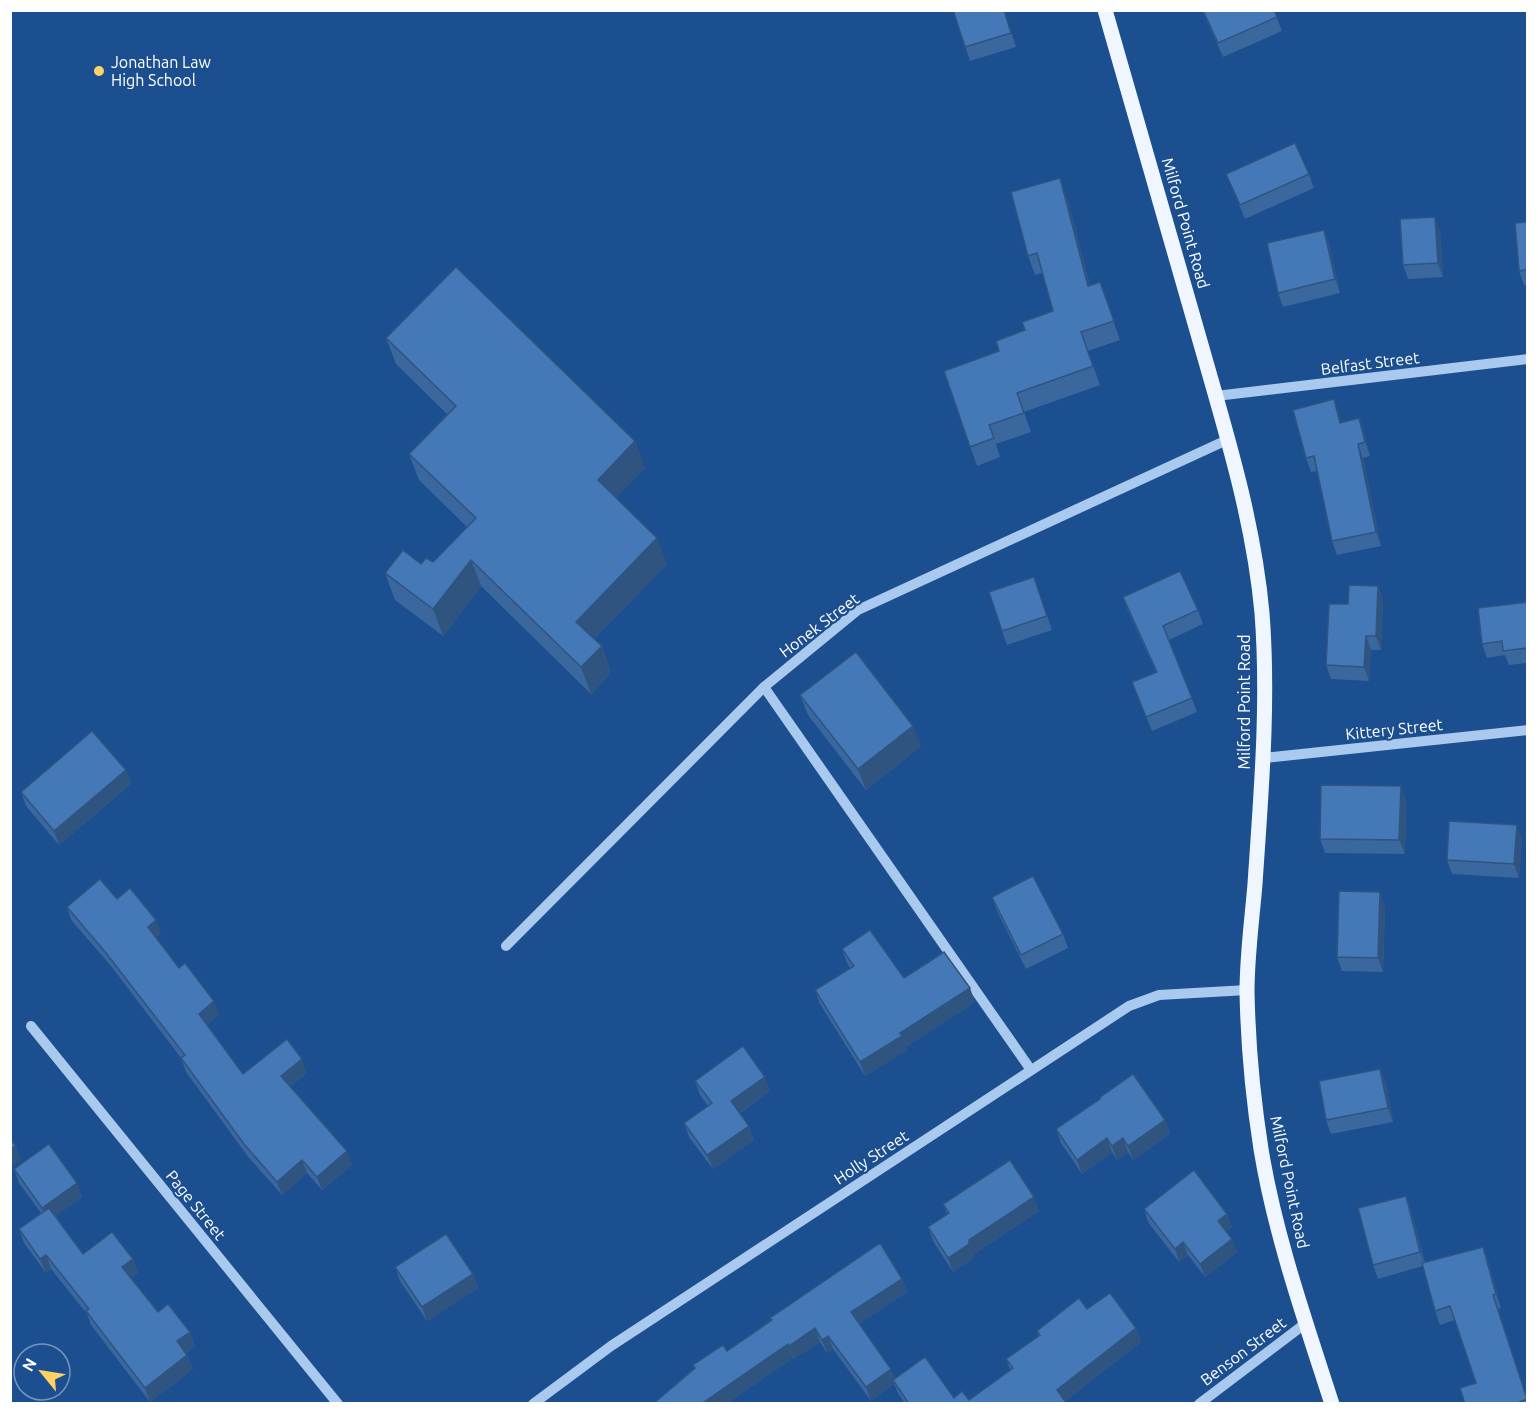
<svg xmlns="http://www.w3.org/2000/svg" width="1538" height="1414" viewBox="0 0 1538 1414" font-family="Ubuntu,sans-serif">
	<rect width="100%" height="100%" fill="#1b4f8f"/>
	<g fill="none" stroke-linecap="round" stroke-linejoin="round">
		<g stroke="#a9c9ee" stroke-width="10">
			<path d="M1216,396L1528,359"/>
			<path d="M764,687L1031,1070"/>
			<path d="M1264,758L1528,730"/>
			<path d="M506,946L764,687L858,610L1229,439"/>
			<path d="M31,1026L338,1404"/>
			<path d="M533,1404L611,1346L1129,1006L1159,995L1247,990"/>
			<path d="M1199,1404L1306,1323"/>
		</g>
		<path stroke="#f0f6ff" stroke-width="15" d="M1105,10C1139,125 1172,240 1204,355C1228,439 1254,524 1262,613C1269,703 1261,794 1255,884C1252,920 1247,956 1247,992C1248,1043 1253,1098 1261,1149C1275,1235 1305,1320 1332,1404"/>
	</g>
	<g fill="#3a679d">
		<path d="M953,10H1004L1016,47L970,61Z"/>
		<path d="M1202,10H1274L1282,31L1223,57Z"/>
		<path d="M1226,174H1309L1314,188L1245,219Z"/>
		<path d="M1067,197L1090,285L1100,282L1120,340L1088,351L1100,385L1024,412L1031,432L996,444L1000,457L977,466L944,371L999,351L1025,330L1053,311L1042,273L1035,275L1028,256Z"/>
		<path d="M1527,222V285H1524L1519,271Z"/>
		<path d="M1324,230L1329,244L1340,293L1283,307L1278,293Z"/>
		<path d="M1440,231L1443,277L1408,279L1403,265Z"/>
		<path d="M386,338L645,468L616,497L667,564L594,639L602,646L611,673L591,694L481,586L443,636L395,600L385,573L421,564L433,562L467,527L419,480L409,454L447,414L396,364Z"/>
		<path d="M1334,399L1341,422L1359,418L1364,432L1370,456L1363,458L1381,546L1337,555L1332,541L1317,471L1311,472L1306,458Z"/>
		<path d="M1034,577L1052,630L1007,645L1002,631Z"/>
		<path d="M1378,586L1383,600L1381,650H1371L1369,681L1331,679L1326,665L1348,604Z"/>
		<path d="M1123,597L1198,610L1203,624L1169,640L1197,712L1152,731L1132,682L1156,672L1128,611Z"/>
		<path d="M1527,602V663L1509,665L1505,655L1487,658L1482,644Z"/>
		<path d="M800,695L921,746L866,790L808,715Z"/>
		<path d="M126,770L131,784L59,845L26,806L21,792Z"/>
		<path d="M1406,800L1405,854L1325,853L1320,839Z"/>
		<path d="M1522,839L1519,878L1452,874L1447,860Z"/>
		<path d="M992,897L1063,934L1068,948L1026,969L997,911Z"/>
		<path d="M1385,906L1383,972L1342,971L1337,957Z"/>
		<path d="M67,907L161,933L156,937L179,968L219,1015L207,1025L243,1074L307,1073L290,1086L352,1165L322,1190L307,1173L282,1195L249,1158L186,1072L181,1058L111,966L71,920Z"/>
		<path d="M842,949L904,978L975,1002L906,1047L907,1050L865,1076L820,1004L815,990L850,968L847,963Z"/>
		<path d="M1380,1069L1386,1083L1393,1122L1331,1134L1326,1120Z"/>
		<path d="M695,1081L770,1091L740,1113L749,1126L754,1140L713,1169L689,1137L684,1123L708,1106L700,1095Z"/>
		<path d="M1165,1120L1170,1134L1133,1160L1128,1152L1117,1160L1112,1152L1082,1174L1061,1143L1056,1129Z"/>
		<path d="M14,1169L77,1183L82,1197L55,1216L83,1254L133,1259L138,1273L131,1278L158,1312L190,1332L195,1346L186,1353L193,1369L150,1402L91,1325L87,1314L51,1269L46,1273L24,1243L19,1229L41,1213L19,1183Z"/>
		<path d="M1406,1196L1411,1210L1425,1263L1483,1247L1488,1261L1501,1308L1498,1309L1527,1397V1404H1465L1476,1383L1455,1320L1440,1325L1435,1311L1423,1266L1378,1279L1373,1265Z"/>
		<path d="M943,1204L1039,1211L974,1254V1258L953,1272L933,1241L928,1227L947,1214Z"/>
		<path d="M1144,1209L1227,1214L1232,1227L1226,1231L1237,1252L1205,1277L1188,1255L1179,1262L1148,1222Z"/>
		<path d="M395,1267L473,1274L478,1288L427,1321L400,1281Z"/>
		<path d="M902,1279L907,1292L859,1324L895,1378L954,1398L969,1400L1010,1370L1006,1359L1038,1336L1037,1331L1087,1309L1136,1328L1141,1342L1065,1401L1067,1404H905L898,1393L894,1384L871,1401L833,1349L827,1353L820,1342L794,1359L793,1358L726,1404H653L694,1368L693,1365L727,1351L771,1320L770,1318Z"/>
	</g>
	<g fill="#305480">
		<path d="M1060,178L1067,197L1095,305L1088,286Z"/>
		<path d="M1435,217L1440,231L1443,277L1438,263Z"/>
		<path d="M1324,230L1329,244L1340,293L1335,279Z"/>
		<path d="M1334,399L1339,413L1345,437L1340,423Z"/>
		<path d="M1359,418L1364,432L1370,456L1365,442Z"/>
		<path d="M635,441L645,468L607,506L598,480Z"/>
		<path d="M1358,444L1363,458L1381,546L1376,532Z"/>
		<path d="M657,538L667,564L585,648L576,622Z"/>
		<path d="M471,560L481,586L443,636L433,609Z"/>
		<path d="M1378,586L1383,600L1381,650L1376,636Z"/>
		<path d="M1366,636L1371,650L1369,681L1364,667Z"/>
		<path d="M602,646L611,673L591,694L581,667Z"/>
		<path d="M913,726L921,746L866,790L858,769Z"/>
		<path d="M126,770L131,784L59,845L54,831Z"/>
		<path d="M1401,786L1406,800L1405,854L1399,840Z"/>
		<path d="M1517,825L1522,839L1519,878L1514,864Z"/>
		<path d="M1380,892L1385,906L1383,972L1378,958Z"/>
		<path d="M156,920L161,933L152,940L148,927Z"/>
		<path d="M970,988L975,1002L906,1047L907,1050L865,1076L860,1062L900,1033Z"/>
		<path d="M214,1001L219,1015L204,1027L199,1014Z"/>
		<path d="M302,1059L307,1073L285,1089L281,1076Z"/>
		<path d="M1380,1069L1386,1083L1393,1122L1388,1108Z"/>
		<path d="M765,1077L770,1091L736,1115L731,1101Z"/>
		<path d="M1165,1120L1170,1134L1133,1160L1128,1146Z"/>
		<path d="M749,1126L754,1140L713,1169L707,1155Z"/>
		<path d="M1107,1138L1112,1152L1082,1174L1077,1160Z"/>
		<path d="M1123,1138L1128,1152L1117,1160L1112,1146Z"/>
		<path d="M16,1146L21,1160L10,1167V1149Z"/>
		<path d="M347,1151L352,1165L322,1190L317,1177Z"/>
		<path d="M302,1160L307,1173L282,1195L277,1182Z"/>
		<path d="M77,1183L82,1197L47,1222L42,1208Z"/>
		<path d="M1406,1196L1411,1210L1425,1266L1420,1252Z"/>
		<path d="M1034,1197L1039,1211L974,1254V1258L953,1272L948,1258L969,1240Z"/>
		<path d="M1227,1214L1232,1227L1223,1234L1218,1221Z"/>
		<path d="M1232,1239L1237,1252L1205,1277L1200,1264Z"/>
		<path d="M1183,1242L1188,1255L1179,1262L1175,1249Z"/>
		<path d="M1483,1247L1488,1261L1501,1308L1496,1294Z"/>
		<path d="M46,1255L51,1269L46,1273L40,1259Z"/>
		<path d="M133,1259L138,1273L127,1281L122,1267Z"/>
		<path d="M473,1274L478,1288L427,1321L422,1307Z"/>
		<path d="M902,1279L907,1292L856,1326L851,1312Z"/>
		<path d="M815,1328L820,1342L794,1359L789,1346Z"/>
		<path d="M1136,1328L1141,1342L1062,1403L1057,1390Z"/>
		<path d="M190,1332L195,1346L182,1355L177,1341Z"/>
		<path d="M828,1336L833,1349L827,1353L822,1340Z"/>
		<path d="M788,1344L793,1358L726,1404H701Z"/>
		<path d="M187,1355L193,1369L150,1402L145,1388Z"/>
		<path d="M891,1369L896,1382L893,1380L894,1384L871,1401L866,1387Z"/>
	</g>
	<g fill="#4478b7" stroke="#305480" stroke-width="1.5">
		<path d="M953,10H1004L1011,33L965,47Z"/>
		<path d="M1203,10H1274L1277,17L1218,43Z"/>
		<path d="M1295,143L1309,174L1240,205L1226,174Z"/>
		<path d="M1060,178L1088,286L1100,282L1114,321L1081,332L1093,366L1017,393L1024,413L989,425L994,438L970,447L944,371L999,351L996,341L1025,330L1022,322L1053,311L1037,253L1028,256L1011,192Z"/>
		<path d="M1435,217L1438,263L1403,265L1400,219Z"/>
		<path d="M1527,222V270L1519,271L1515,223Z"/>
		<path d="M1324,230L1335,279L1278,293L1267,243Z"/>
		<path d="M456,267L635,441L598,480L657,538L576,622L602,646L581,667L471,560L433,609L385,573L403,550L421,564L426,558L433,562L476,518L409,454L456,406L386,338Z"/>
		<path d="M1334,399L1340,423L1359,418L1365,442L1358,444L1376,532L1332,541L1314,456L1306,458L1293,410Z"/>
		<path d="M1180,571L1198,610L1163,626L1192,698L1146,717L1132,682L1157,672L1123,597Z"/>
		<path d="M1034,577L1047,616L1002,631L989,592Z"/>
		<path d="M1349,585L1378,586L1376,636H1366L1364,667L1326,665L1329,604H1348Z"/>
		<path d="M1527,602V648L1503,651L1502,641L1482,644L1478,608Z"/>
		<path d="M856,652L913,726L858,769L800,695Z"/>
		<path d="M92,731L126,770L54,831L21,792Z"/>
		<path d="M1321,785L1401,786L1399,840L1320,839Z"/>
		<path d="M1449,821L1517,825L1514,864L1447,860Z"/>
		<path d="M1033,876L1063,934L1021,955L992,897Z"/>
		<path d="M100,879L117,899L130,888L156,920L148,927L179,968L185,963L214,1001L199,1014L243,1074L287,1039L302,1059L281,1076L347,1151L317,1177L302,1160L277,1182L244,1144L181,1058L185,1055L106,953L67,907Z"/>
		<path d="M1339,891L1380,892L1378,958L1337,957Z"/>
		<path d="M870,930L904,978L944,952L970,988L900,1033L902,1036L860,1062L815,990L854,966L842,949Z"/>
		<path d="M743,1046L765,1077L731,1101L749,1126L707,1155L684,1123L712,1103L695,1081Z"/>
		<path d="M1380,1069L1388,1108L1326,1120L1319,1081Z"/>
		<path d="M1133,1074L1165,1120L1128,1146L1123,1138L1112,1146L1107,1138L1077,1160L1056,1129L1100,1099L1099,1098Z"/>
		<path d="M10,1139L16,1146L10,1149Z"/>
		<path d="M49,1144L77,1183L42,1208L14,1169Z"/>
		<path d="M1010,1160L1034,1197L969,1240V1244L948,1258L928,1227L949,1213L943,1204Z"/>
		<path d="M1194,1170L1227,1214L1218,1221L1232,1239L1200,1264L1183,1242L1175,1249L1144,1209Z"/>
		<path d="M1406,1196L1420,1252L1373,1265L1358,1208Z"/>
		<path d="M49,1208L83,1254L112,1232L133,1259L122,1267L158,1312L168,1304L190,1332L177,1341L187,1355L145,1388L86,1311L89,1309L46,1255L40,1259L19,1229Z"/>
		<path d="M446,1234L473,1274L422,1307L395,1267Z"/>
		<path d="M880,1243L902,1279L851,1312L891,1369L866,1387L828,1336L822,1340L815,1328L789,1346L788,1344L701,1404H653L695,1368L693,1365L723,1345L727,1351L772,1320L770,1318Z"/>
		<path d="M1483,1247L1496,1294L1493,1295L1527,1399L1515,1404H1465L1460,1388L1476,1383L1450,1306L1435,1311L1422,1263Z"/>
		<path d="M1110,1293L1136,1328L1057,1390L1067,1404H909L893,1380L925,1357L954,1398L962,1391L969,1400L1013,1368L1006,1359L1040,1335L1037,1331L1079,1298L1087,1309Z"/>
	</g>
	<circle fill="#ffd166" stroke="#1b4f8f" stroke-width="2" cx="99" cy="71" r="6"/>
	<g text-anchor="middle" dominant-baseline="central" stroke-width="4.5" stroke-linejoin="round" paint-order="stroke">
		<g font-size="16" fill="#fff" stroke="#1b4f8f" text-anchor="start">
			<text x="111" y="62">Jonathan Law<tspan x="111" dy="18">High School</tspan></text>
		</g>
		<g font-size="16" fill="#fff" stroke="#1b4f8f">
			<text transform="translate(1186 223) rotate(74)">Milford Point Road</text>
			<text transform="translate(1370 363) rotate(-7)">Belfast Street</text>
			<text transform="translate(819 625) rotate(-37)">Honek Street</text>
			<text transform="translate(1244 702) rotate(-90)">Milford Point Road</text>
			<text transform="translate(1394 729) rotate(-6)">Kittery Street</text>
			<text transform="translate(871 1157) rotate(-33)">Holly Street</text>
			<text transform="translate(1290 1182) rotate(78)">Milford Point Road</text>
			<text transform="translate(196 1205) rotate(51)">Page Street</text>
			<text transform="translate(1243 1351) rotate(-37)">Benson Street</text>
		</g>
	</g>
	<rect width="1538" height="1414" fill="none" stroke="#ffffff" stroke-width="24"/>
	<g transform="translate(42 1372) rotate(300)"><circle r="28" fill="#1b4f8f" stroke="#7695bc" stroke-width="1.5"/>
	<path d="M0-4.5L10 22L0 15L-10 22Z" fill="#ffd166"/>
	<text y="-9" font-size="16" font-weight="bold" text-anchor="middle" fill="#ffffff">N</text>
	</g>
</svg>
